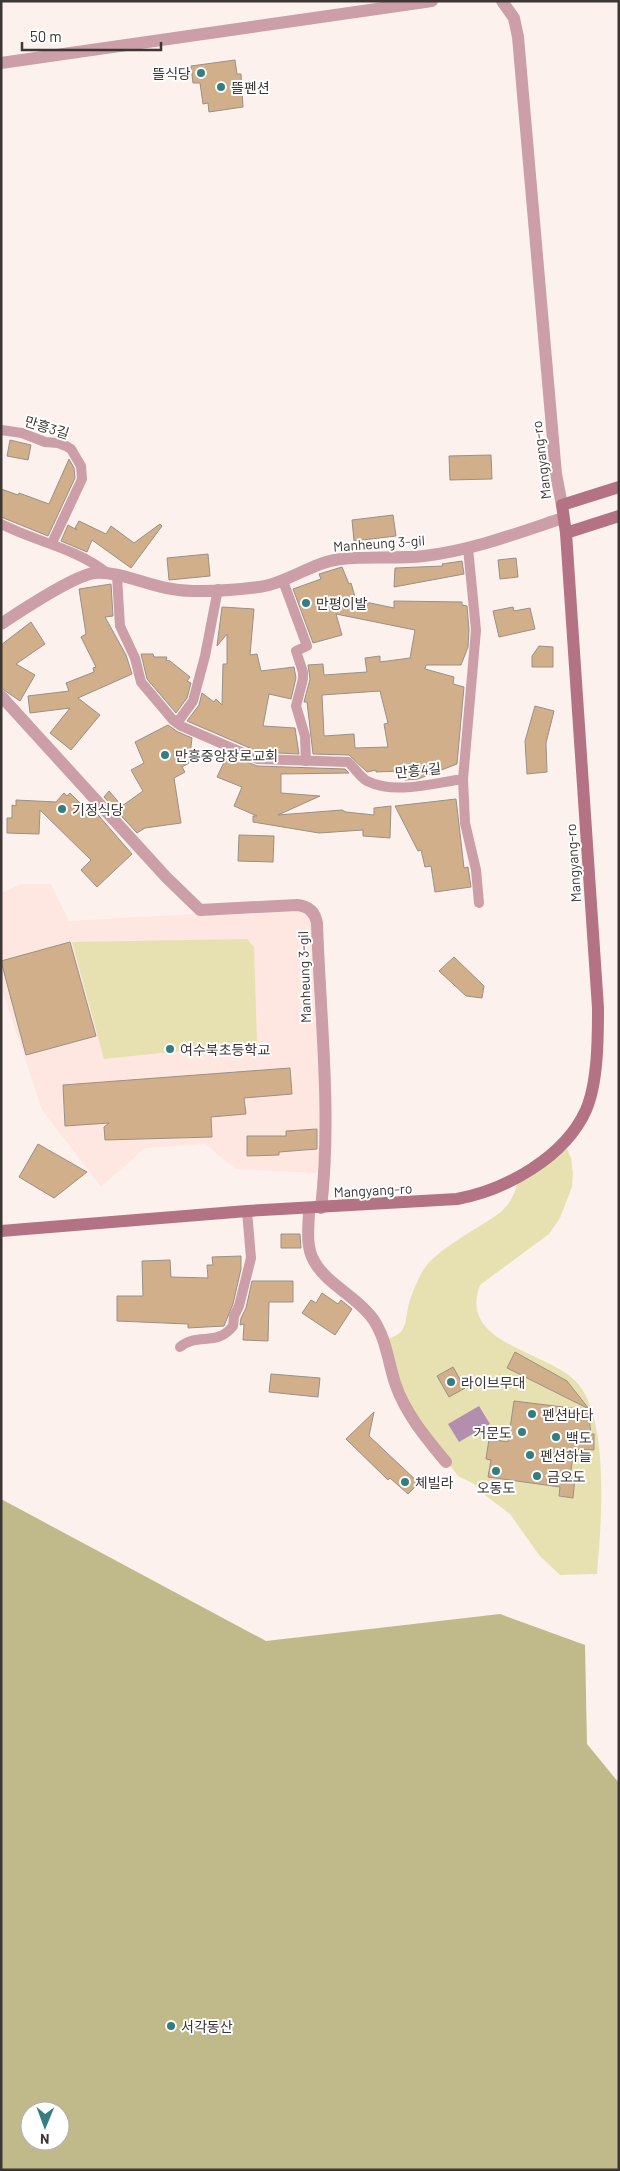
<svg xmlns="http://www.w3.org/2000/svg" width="620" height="2171" viewBox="0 0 620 2171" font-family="Barlow,'Noto Sans KR',sans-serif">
	<rect width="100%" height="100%" fill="#fdf1ee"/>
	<path fill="#fee7e1" d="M21,884H51L69,921L300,908L313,918L314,999L321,1100V1161L316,1173L235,1169L205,1144L145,1148L101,1187L42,1110L1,987V893Z"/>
	<g fill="#e7e1b2">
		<path d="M247,939L254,947L257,1043L104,1059L72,942Z"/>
		<path d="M564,1142L571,1158L573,1173L572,1187L560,1218L549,1234L480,1285C457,1346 552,1351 579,1385C610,1424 601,1526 597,1574L560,1575L539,1555L510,1514L482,1493L474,1484L458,1476L408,1411L384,1340C409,1334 404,1323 409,1303C412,1292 417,1282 422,1272C435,1249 480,1228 501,1212C513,1200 516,1191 519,1175Z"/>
	</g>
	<path fill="#c0ba8b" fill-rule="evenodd" d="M1,1499L266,1641L500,1614L585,1645L587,1744L619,1783V2170H1ZM30,2111H60V2141H30Z"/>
	<path fill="#b38eaf" d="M479,1406L490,1424L459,1442L448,1424Z"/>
	<g fill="#d1af8a" stroke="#999087" fill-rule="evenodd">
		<path d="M235,60L237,74H241L243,107L209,112L208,103L203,104L200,83H193L191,66Z"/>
		<path d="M10,440L31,445L28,460L7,456Z"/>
		<path d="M491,455L492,479L450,480L449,456Z"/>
		<path d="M69,459L74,468L75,478L48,536L1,517V489L18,495L19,493L49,504Z"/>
		<path d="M393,515L396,536L354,541L352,520Z"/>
		<path d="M79,521L106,534L111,526L134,543L160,524L162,526L131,568L92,540L87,552L61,541L68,525L77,530L75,528Z"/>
		<path d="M208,554L210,576L169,580L167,558Z"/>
		<path d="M516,558L518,577L500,579L498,560Z"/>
		<path d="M462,561L464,574L394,587L395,568L443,566L442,564Z"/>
		<path d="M342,567L349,584L351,583L356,600L394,608V601L462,602V605L467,606L469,630L468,647L461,665H426L425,669L454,677L453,684L464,687L457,764L418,779L405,780L401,771L376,772V770L367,772L349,755L313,754L307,702H304L310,679L308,665L323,664L324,675L367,672L365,658L380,656V662L410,658L415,630L336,614L342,635L313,643L293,589L321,579L319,574ZM380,691L388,723L384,724L388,747L355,748L354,734L324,736L322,695Z"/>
		<path d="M111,584L113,616L105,617L126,655L132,674L78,698L100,715L71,750L50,733L70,708L30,713L28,696L69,691L66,683L94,672L93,668L96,667L81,637L86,634L79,589Z"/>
		<path d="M222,607L254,609L250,655L257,654L261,671L294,667L296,678L291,699L269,694L263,726L295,728L299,754L259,752L187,721L199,705L202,693L214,702L216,699L222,705L223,664H227V634L217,646Z"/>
		<path d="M513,607L514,611L530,608L535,629L499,637L493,611Z"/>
		<path d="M31,622L45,644L16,664L35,675L20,701L1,688V645Z"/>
		<path d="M539,646L553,647V667H532V656Z"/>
		<path d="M141,654H153L154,657H167L166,660L170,661L190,677L187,681L191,683L187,698L176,713L147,679Z"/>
		<path d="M535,706L554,711L546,743L547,772L527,774L525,741Z"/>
		<path d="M168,725L178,732L192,738L189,763L182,767L185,772L174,778L181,823L145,828L137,833L104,797L109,791L122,806L143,791L131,770L144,763L135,742Z"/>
		<path d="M228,754L257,766L345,769L349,773L281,774V793L320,796L278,815L342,810L346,812L374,815V808L391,806L390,838L363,836V830L319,833L253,822V816H257L234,806L242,787L217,777Z"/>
		<path d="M64,793L67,796L70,793L88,811L92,808L132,854L97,887L81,870L91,860L40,810L39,834L7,833V818H12V805L16,806V800L56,802Z"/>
		<path d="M456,799L464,868L468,867L471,887L435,892L431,866L425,867L421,850L418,851L395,806Z"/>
		<path d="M239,835L274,836L273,862L238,861Z"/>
		<path d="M70,942L96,1036L26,1055L1,961Z"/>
		<path d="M454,957L484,986L482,998L466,996L439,971Z"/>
		<path d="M290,1068L292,1094L244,1098L246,1114L211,1117L212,1137L105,1140L104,1127L109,1123L65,1126L63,1085Z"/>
		<path d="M317,1129V1149L279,1152V1155L247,1156V1136H286V1131Z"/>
		<path d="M38,1144L87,1172L54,1198L19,1177Z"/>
		<path d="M281,1234H300L301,1248H281Z"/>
		<path d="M241,1256V1269L233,1304L224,1326L188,1328V1324L117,1321V1296H143L142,1261L170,1260L171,1277L208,1278L207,1265H213L212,1257Z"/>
		<path d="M252,1281H293V1302H269L268,1341L243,1340L244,1324L240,1325L241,1318L246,1308Z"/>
		<path d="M322,1293L338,1304L341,1300L352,1309L335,1335L302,1313L311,1300L316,1303Z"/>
		<path d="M515,1352L567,1381L589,1409L507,1368Z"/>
		<path d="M453,1367L465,1388L449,1397L437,1376Z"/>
		<path d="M271,1374L320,1378L318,1397L269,1392Z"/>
		<path d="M514,1401L588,1410L591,1434H594V1450L574,1449L570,1477H575L573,1498L559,1496L560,1487L488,1477L491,1460L486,1459L489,1439L508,1442Z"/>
		<path d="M374,1412L369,1436L419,1483L408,1494L390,1478L388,1480L346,1439Z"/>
	</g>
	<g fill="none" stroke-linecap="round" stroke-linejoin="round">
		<g stroke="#cb9ea8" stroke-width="10">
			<path d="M1,430L22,433L45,442L58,443L66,446L71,449L81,466L82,479L52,543"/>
			<path d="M1,524C36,542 76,548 107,573"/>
			<path d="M117,576L120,626L135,658L141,682L173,720L181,726L257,759L348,762C354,767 360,777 367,781C395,795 433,783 463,779L476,630L468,548"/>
			<path d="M283,581L307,646L296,651L303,672V679L296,706L305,736L306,761"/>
			<path d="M177,723L193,701L205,656L218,589"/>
			<path d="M463,779L465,823L476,870L479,903"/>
			<path d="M180,1347C198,1332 217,1347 233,1326L234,1316L239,1306L251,1258L247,1211"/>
		</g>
		<g stroke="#cb9ea8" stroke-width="12">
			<path d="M1,624C19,612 74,576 94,573C117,570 148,586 172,589C196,593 235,590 259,587C288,583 312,562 341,559C368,556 397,559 424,556C473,550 518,533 563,518"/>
			<path d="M1,696L166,877L200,910L297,905C308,906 315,912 317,923C320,1017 332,1114 321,1208"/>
			<path d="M309,1208C309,1225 305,1246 314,1261C327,1285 357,1296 373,1319C386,1338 388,1361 395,1383C405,1413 426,1438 446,1462"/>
		</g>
		<g stroke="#cb9ea8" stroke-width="12">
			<path d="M502,1L514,18L518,37L556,474L562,505"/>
			<path d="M1,63L432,1"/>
		</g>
		<g stroke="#b37384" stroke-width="12">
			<path d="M566,533L619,516"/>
			<path d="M1,1231L247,1211L457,1199C506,1190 565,1157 586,1110C598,1082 598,1038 598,1008L566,533L562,505L619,487"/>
		</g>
	</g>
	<g fill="#347d81" stroke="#fff" stroke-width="2">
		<circle cx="201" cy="73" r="5"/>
		<circle cx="221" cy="87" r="5"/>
		<circle cx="306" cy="603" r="5"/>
		<circle cx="165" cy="755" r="5"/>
		<circle cx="62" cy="809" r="5"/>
		<circle cx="170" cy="1049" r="5"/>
		<circle cx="451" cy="1382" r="5"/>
		<circle cx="532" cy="1414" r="5"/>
		<circle cx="522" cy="1432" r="5"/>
		<circle cx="556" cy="1437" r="5"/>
		<circle cx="530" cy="1455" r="5"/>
		<circle cx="496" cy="1471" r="5"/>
		<circle cx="537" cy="1476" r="5"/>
		<circle cx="405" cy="1482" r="5"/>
		<circle cx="171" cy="2026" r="5"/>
	</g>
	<g text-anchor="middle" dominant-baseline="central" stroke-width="4" stroke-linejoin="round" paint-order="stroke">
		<g font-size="14" fill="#3c3735" stroke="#fff" text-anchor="start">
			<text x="191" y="73" text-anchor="end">뜰식당</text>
			<text x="231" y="87">뜰펜션</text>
			<text x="316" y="603">만평이발</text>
			<text x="175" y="755">만흥중앙장로교회</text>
			<text x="72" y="809">기정식당</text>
			<text x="180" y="1049">여수북초등학교</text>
			<text x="461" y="1382">라이브무대</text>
			<text x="542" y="1414">펜션바다</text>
			<text x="512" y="1432" text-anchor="end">거문도</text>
			<text x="566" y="1437">백도</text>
			<text x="540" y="1455">펜션하늘</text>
			<text x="547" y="1476">금오도</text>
			<text x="415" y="1482">체빌라</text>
			<text x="496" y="1487" text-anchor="middle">오동도</text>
			<text x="181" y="2026">서각동산</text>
		</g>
		<g font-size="14" fill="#3c3735" stroke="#fff">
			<text transform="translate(47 427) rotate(17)">만흥3길</text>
			<text transform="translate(541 460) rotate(-97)">Mangyang-ro</text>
			<text transform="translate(379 543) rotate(-4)">Manheung 3-gil</text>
			<text transform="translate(418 770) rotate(-6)">만흥4길</text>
			<text transform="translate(573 863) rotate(-94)">Mangyang-ro</text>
			<text transform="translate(304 977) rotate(-92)">Manheung 3-gil</text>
			<text transform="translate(373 1190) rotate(-3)">Mangyang-ro</text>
		</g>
	</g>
	<rect width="620" height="2171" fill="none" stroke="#3c3735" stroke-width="5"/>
	<g transform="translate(45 2126) rotate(181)"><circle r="24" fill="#ffffff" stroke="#b1afae"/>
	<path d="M0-4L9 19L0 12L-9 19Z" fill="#347d81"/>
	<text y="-8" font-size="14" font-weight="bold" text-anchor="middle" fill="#3c3735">N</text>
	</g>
	<path d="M22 42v8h139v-8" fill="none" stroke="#3c3735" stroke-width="2.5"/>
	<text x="30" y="42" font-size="15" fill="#3c3735" stroke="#ffffff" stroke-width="4" paint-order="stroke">50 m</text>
</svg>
